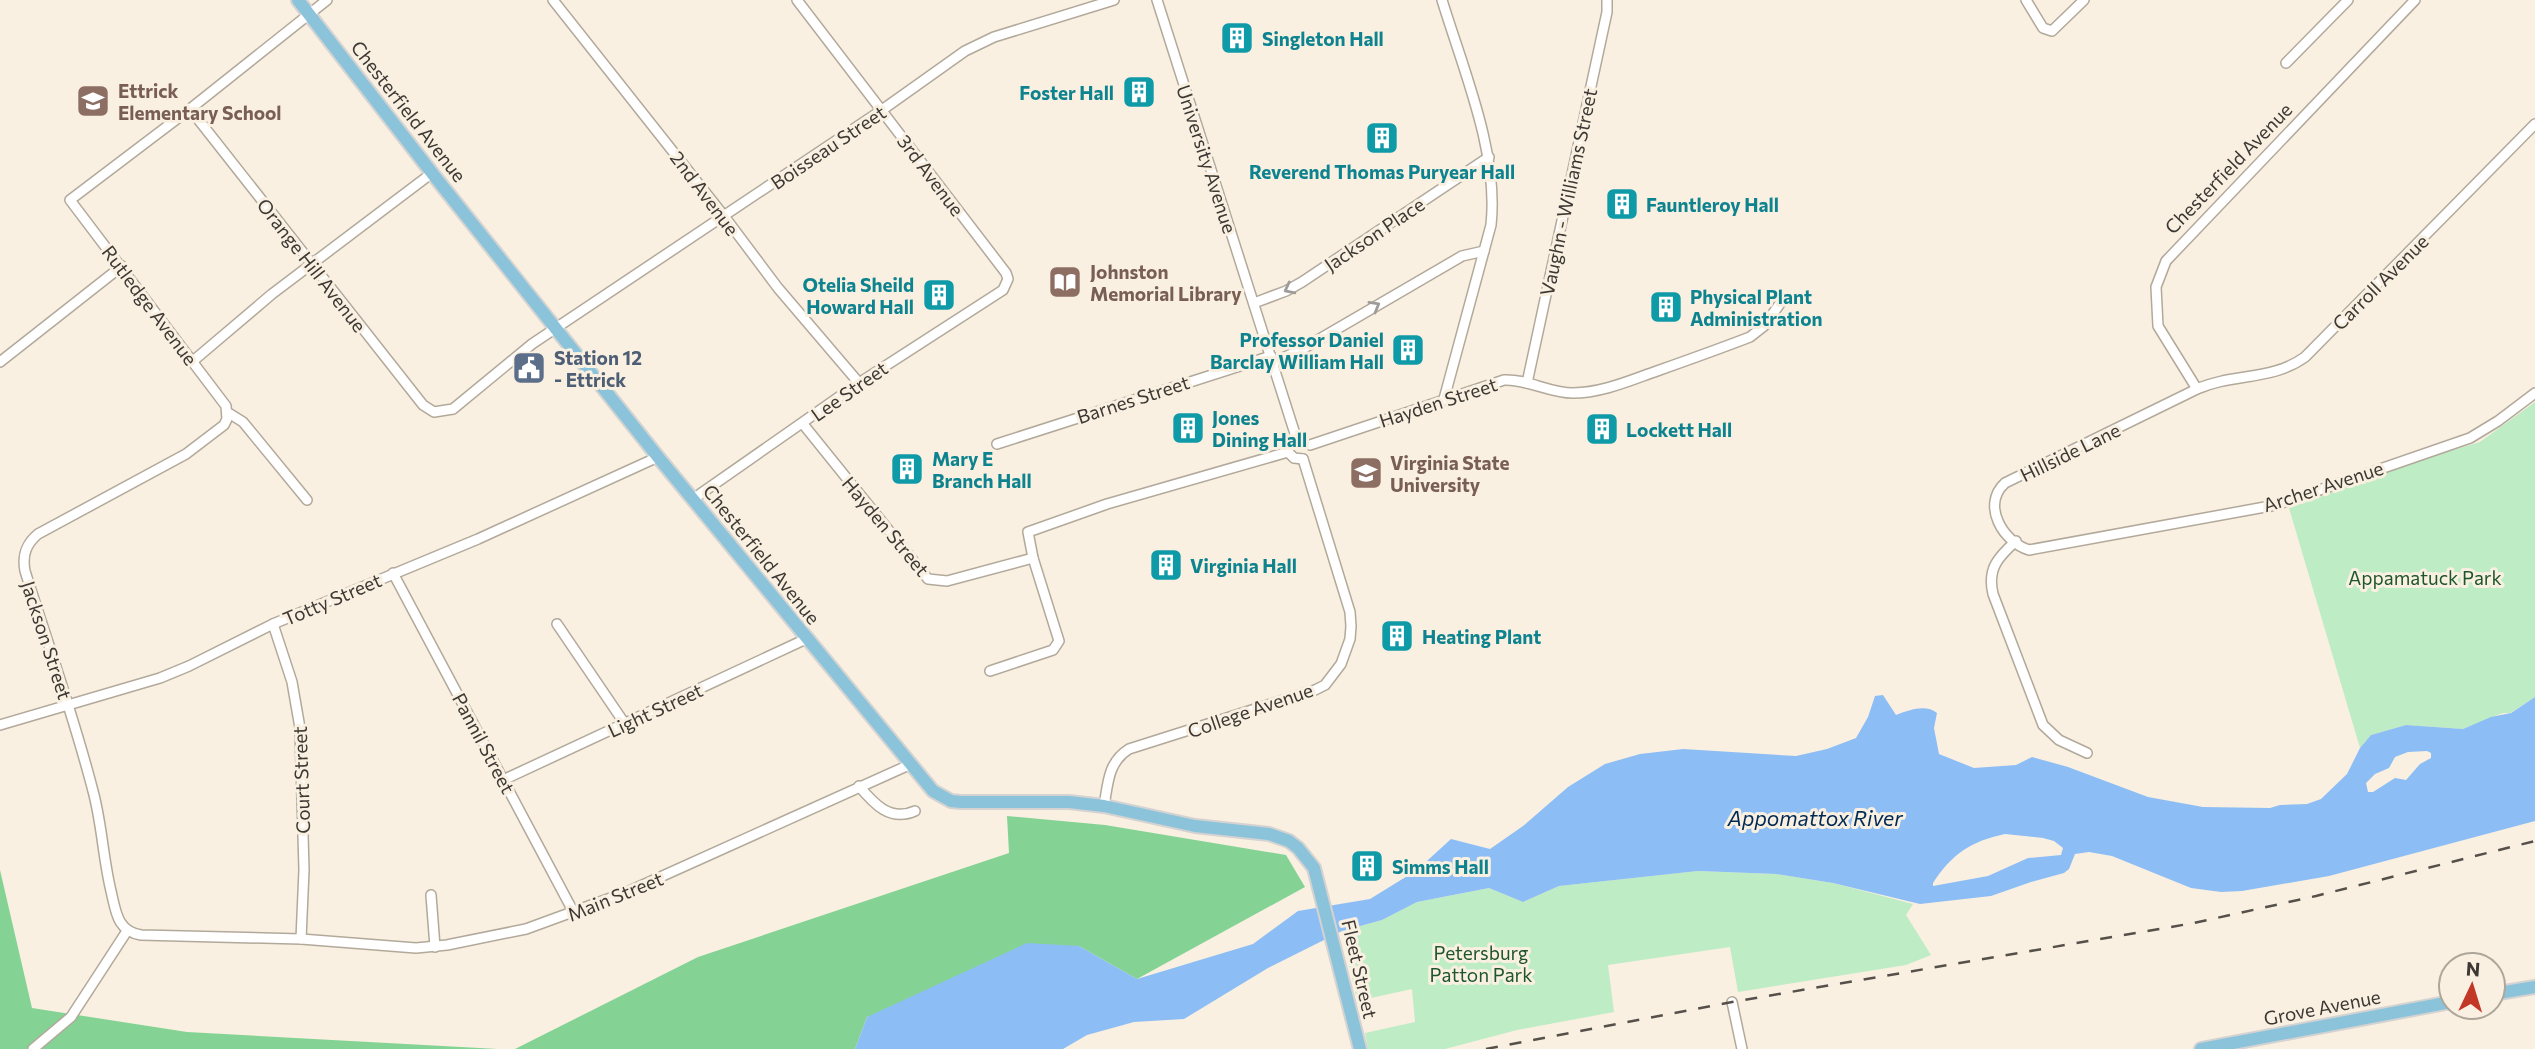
<svg xmlns="http://www.w3.org/2000/svg" width="2535" height="1049" viewBox="0 0 2535 1049" font-family="Commissioner,sans-serif">
	<rect width="100%" height="100%" fill="#f9f0e1"/>
	<g fill="#bdecc5">
		<path d="M2535,402V697L2510,713H2503L2463,729L2406,725L2371,735L2360,748L2289,508L2437,455L2480,442Z"/>
		<path d="M1698,871L1776,874L1833,883L1913,904L1906,915L1931,955L1906,965L1738,992L1730,947L1608,965L1614,1012L1517,1030L1445,1049H1368L1365,1033L1415,1022L1412,989L1357,1001L1342,931L1382,920L1417,902L1489,888L1523,902L1559,886Z"/>
	</g>
	<g fill="#84d394">
		<path d="M1007,816L1105,825L1286,855L1305,887L1137,979L1079,946L867,1017L855,1049H515L698,957L1009,853Z"/>
		<path d="M0,870L32,1008L187,1032L498,1049H0Z"/>
	</g>
	<path fill="#8dbdf5" fill-rule="evenodd" d="M1883,695L1896,715C1909,710 1926,704 1937,713L1934,728L1939,754L1974,768L2016,765L2032,757L2068,767L2148,797L2203,807L2270,808L2280,805L2307,804L2321,799L2347,774L2360,748L2371,735L2406,725L2463,729L2491,717L2511,713L2535,697V821L2329,876L2242,891L2221,892L2191,888L2112,856L2089,852L2075,854L2069,869L2064,873L2031,882L1991,896L1920,904L1833,883L1776,874L1698,871L1559,886L1523,902L1489,888L1417,902L1382,920L1342,931L1268,968L1184,1019L1134,1022L1087,1035L1063,1049H855L867,1017L1027,943L1079,946L1137,979L1253,944L1298,911L1370,899L1417,870L1451,839L1490,849L1523,826L1568,787L1605,764L1640,754L1683,749L1796,756L1827,749L1856,738L1868,717L1875,696ZM2427,751L2431,753V758L2420,764L2406,780L2395,778L2373,792H2368L2366,783L2375,774L2389,768L2395,757L2408,752ZM2005,834L2043,838L2054,841L2063,848L2061,855L2028,858L1988,876L1933,886V883C1952,854 1971,841 2005,834Z"/>
	<g fill="none" stroke-linecap="round" stroke-linejoin="round">
		<defs>
			<g id="minor">
				<path d="M327,0L190,109L70,200L226,406L227,419L224,425L186,454L38,534C26,544 22,555 25,571C48,644 74,717 93,791C102,824 103,858 111,891C116,912 117,931 141,935L301,939L416,948L447,945L526,929L627,892L909,765"/>
				<path d="M553,0L724,216L778,288L859,383"/>
				<path d="M1157,0L1296,437"/>
				<path d="M1442,0C1463,69 1499,153 1491,225L1444,399"/>
				<path d="M2026,0L2043,28L2052,31L2084,0"/>
				<path d="M2286,63L2348,0"/>
				<path d="M190,109L423,405L434,412L453,409L532,344L882,110L965,51L994,37L1114,0"/>
				<path d="M2535,124L2305,357C2272,381 2233,373 2197,389L2005,483C1981,505 2003,542 2029,550L2276,505L2470,438L2498,421L2535,393"/>
				<path d="M1254,303L1286,291L1302,282L1489,157"/>
				<path d="M193,361L272,294L432,173"/>
				<path d="M0,362L122,266"/>
				<path d="M1273,362L1299,351L1462,256L1484,251"/>
				<path d="M1527,383L1607,12V0"/>
				<path d="M2197,389L2158,326L2156,287L2166,261L2415,0"/>
				<path d="M227,412L243,422L307,500"/>
				<path d="M803,424L928,579L947,581L1033,558"/>
				<path d="M1296,437L1290,442L1288,452L1294,458L1303,459"/>
				<path d="M997,444L1271,356"/>
				<path d="M1310,445L1504,380C1528,379 1549,393 1573,393C1602,393 1631,380 1657,371C1688,360 1719,349 1750,337L1764,326L1784,298"/>
				<path d="M693,499L859,383L1003,290L1008,279L1006,273L797,0"/>
				<path d="M2016,541C1998,557 1987,569 1993,594L2043,725L2059,740L2087,753"/>
				<path d="M393,573L574,913"/>
				<path d="M273,624L292,682L300,728L304,870L301,939"/>
				<path d="M557,624L625,724"/>
				<path d="M990,671L1053,650L1059,641L1033,558L1028,532L1107,504L1288,452"/>
				<path d="M0,725L160,678L189,666L273,624L478,539L658,457"/>
				<path d="M503,780L806,639"/>
				<path d="M859,786C874,804 890,822 915,811"/>
				<path d="M1104,806C1108,783 1108,762 1129,749L1315,690L1325,685L1341,664L1350,639L1351,626L1350,612L1303,459"/>
				<path d="M431,895L435,947"/>
				<path d="M1732,1002L1742,1049"/>
				<path d="M33,1049L71,1017L127,931"/>
			</g>
			<g id="major">
				<path d="M298,0L432,173L658,457L933,791L951,801L961,802H1069L1104,806L1195,826L1269,834L1289,841L1298,848L1314,868L1360,1049"/>
				<path d="M2493,994L2535,987"/>
				<path d="M2201,1049L2451,1002"/>
			</g>
		</defs>
		<use href="#minor" stroke="#b2a99b" stroke-width="12"/>
		<use href="#major" stroke="#d4d3d2" stroke-width="16"/>
		<use href="#minor" stroke="#fff" stroke-width="9"/>
		<use href="#major" stroke="#8bc4da" stroke-width="12"/>
		<path stroke="#55514a" stroke-width="2.5" stroke-dasharray="12 12" stroke-linecap="butt" d="M1486,1049L1732,1002L2194,923L2316,896L2535,841"/>
	</g>
	<defs><path id="oneway-chevron" d="M-2-3.5L2.5 0L-2 3.5" fill="none" stroke-width="1.6" stroke-linecap="round" stroke-linejoin="round" transform="scale(1.75)"/></defs>
	<g stroke="#9e9c99">
		<use href="#oneway-chevron" transform="translate(1289 289) rotate(153)"/>
		<use href="#oneway-chevron" transform="translate(1375 306) rotate(-30)"/>
	</g>
	<defs>
		<symbol id="building-square" viewBox="-11 -11 22 22"><rect x="-9" y="-9" width="18" height="18" rx="4" fill="#0f9aa8" stroke="#f9f0e1"/><path d="M-4-6H4V6H1V3H-1V6H-4ZM-2.5-4.3h1.7v1.8h-1.7ZM.8-4.3h1.7v1.8H.8ZM-2.5-1h1.7V.8h-1.7ZM.8-1h1.7V.8H.8Z" fill="#fff"/></symbol>
		<symbol id="school-square" viewBox="-11 -11 22 22"><rect x="-9" y="-9" width="18" height="18" rx="4" fill="#8d6e63" stroke="#f9f0e1"/><path d="M0-5L7-2L0 1L-7-2ZM-4 1L0 2.5L4 1V4Q0 6-4 4Z" fill="#fff"/></symbol>
		<symbol id="library-square" viewBox="-11 -11 22 22"><rect x="-9" y="-9" width="18" height="18" rx="4" fill="#8d6e63" stroke="#f9f0e1"/><path d="M-6-4Q-3-5.5-.7-3.5V5Q-3 3-6 4ZM6-4Q3-5.5 .7-3.5V5Q3 3 6 4Z" fill="#fff"/></symbol>
		<symbol id="civic-square" viewBox="-11 -11 22 22"><rect x="-9" y="-9" width="18" height="18" rx="4" fill="#5c6f8a" stroke="#f9f0e1"/><path d="M-.6-6.5H3V-4.5H.6V-3L4-1V1h2V6H-6V1h2V-1L-.6-3ZM-1.2 2.5V6h2.4V2.5Z" fill="#fff"/></symbol>
		<symbol id="university-square" viewBox="-11 -11 22 22"><rect x="-9" y="-9" width="18" height="18" rx="4" fill="#8d6e63" stroke="#f9f0e1"/><path d="M0-5L7-2L0 1L-7-2ZM-4 1L0 2.5L4 1V4Q0 6-4 4Z" fill="#fff"/></symbol>
	</defs>
	<g fill-rule="evenodd">
		<use href="#building-square" x="1218" y="19" width="38" height="38"/>
		<use href="#building-square" x="1120" y="73" width="38" height="38"/>
		<use href="#school-square" x="74" y="82" width="38" height="38"/>
		<use href="#building-square" x="1363" y="119" width="38" height="38"/>
		<use href="#building-square" x="1603" y="185" width="38" height="38"/>
		<use href="#library-square" x="1046" y="263" width="38" height="38"/>
		<use href="#building-square" x="920" y="276" width="38" height="38"/>
		<use href="#building-square" x="1647" y="288" width="38" height="38"/>
		<use href="#building-square" x="1389" y="331" width="38" height="38"/>
		<use href="#civic-square" x="510" y="349" width="38" height="38"/>
		<use href="#building-square" x="1169" y="409" width="38" height="38"/>
		<use href="#building-square" x="1583" y="410" width="38" height="38"/>
		<use href="#building-square" x="888" y="450" width="38" height="38"/>
		<use href="#university-square" x="1347" y="454" width="38" height="38"/>
		<use href="#building-square" x="1147" y="546" width="38" height="38"/>
		<use href="#building-square" x="1378" y="617" width="38" height="38"/>
		<use href="#building-square" x="1348" y="847" width="38" height="38"/>
	</g>
	<g text-anchor="middle" dominant-baseline="central" stroke-width="6" stroke-linejoin="round" paint-order="stroke">
		<g font-size="19" font-weight="bold" fill="#0d838f" stroke="#f9f0e1" text-anchor="start">
			<text x="1262" y="38">Singleton Hall</text>
			<text x="1114" y="92" text-anchor="end">Foster Hall</text>
			<text x="1382" y="171" text-anchor="middle">Reverend Thomas Puryear Hall</text>
			<text x="1646" y="204">Fauntleroy Hall</text>
			<text x="914" y="284" text-anchor="end">Otelia Sheild<tspan x="914" dy="22">Howard Hall</tspan></text>
			<text x="1690" y="296">Physical Plant<tspan x="1690" dy="22">Administration</tspan></text>
			<text x="1384" y="339" text-anchor="end">Professor Daniel<tspan x="1384" dy="22">Barclay William Hall</tspan></text>
			<text x="1212" y="417">Jones<tspan x="1212" dy="22">Dining Hall</tspan></text>
			<text x="1626" y="429">Lockett Hall</text>
			<text x="932" y="458">Mary E<tspan x="932" dy="22">Branch Hall</tspan></text>
			<text x="1190" y="565">Virginia Hall</text>
			<text x="1422" y="636">Heating Plant</text>
			<text x="1392" y="866">Simms Hall</text>
		</g>
		<g font-size="19" font-weight="bold" fill="#785e54" stroke="#f9f0e1" text-anchor="start">
			<text x="118" y="90">Ettrick<tspan x="118" dy="22">Elementary School</tspan></text>
			<text x="1090" y="271">Johnston<tspan x="1090" dy="22">Memorial Library</tspan></text>
			<text x="1390" y="462">Virginia State<tspan x="1390" dy="22">University</tspan></text>
		</g>
		<g font-size="19" fill="#3c3833" stroke="#f9f0e1">
			<text transform="translate(409 111) rotate(52)">Chesterfield Avenue</text>
			<text transform="translate(828 147) rotate(-34)">Boisseau Street</text>
			<text transform="translate(1207 159) rotate(72)">University Avenue</text>
			<text transform="translate(2228 168) rotate(-46)">Chesterfield Avenue</text>
			<text transform="translate(931 175) rotate(53)">3rd Avenue</text>
			<text transform="translate(1568 192) rotate(-78)">Vaughn - Williams Street</text>
			<text transform="translate(705 193) rotate(53)">2nd Avenue</text>
			<text transform="translate(1374 234) rotate(-34)">Jackson Place</text>
			<text transform="translate(312 265) rotate(52)">Orange Hill Avenue</text>
			<text transform="translate(2380 282) rotate(-45)">Carroll Avenue</text>
			<text transform="translate(150 305) rotate(53)">Rutledge Avenue</text>
			<text transform="translate(849 391) rotate(-35)">Lee Street</text>
			<text transform="translate(1133 399) rotate(-18)">Barnes Street</text>
			<text transform="translate(1438 402) rotate(-18)">Hayden Street</text>
			<text transform="translate(2070 452) rotate(-26)">Hillside Lane</text>
			<text transform="translate(2323 486) rotate(-18)">Archer Avenue</text>
			<text transform="translate(886 526) rotate(50)">Hayden Street</text>
			<text transform="translate(762 554) rotate(51)">Chesterfield Avenue</text>
			<text transform="translate(332 599) rotate(-23)">Totty Street</text>
			<text transform="translate(47 640) rotate(72)">Jackson Street</text>
			<text transform="translate(655 710) rotate(-25)">Light Street</text>
			<text transform="translate(1250 710) rotate(-19)">College Avenue</text>
			<text transform="translate(484 743) rotate(62)">Pannil Street</text>
			<text transform="translate(301 780) rotate(-92)">Court Street</text>
			<text transform="translate(615 896) rotate(-22)">Main Street</text>
			<text transform="translate(1360 969) rotate(77)">Fleet Street</text>
			<text transform="translate(2322 1007) rotate(-11)">Grove Avenue</text>
		</g>
		<g font-size="19" font-weight="bold" fill="#4e5e75" stroke="#f9f0e1" text-anchor="start">
			<text x="554" y="357">Station 12<tspan x="554" dy="22">- Ettrick</tspan></text>
		</g>
		<g font-size="19" fill="#1d552c" stroke="#f9f0e1">
			<text x="2425" y="577">Appamatuck Park</text>
			<text x="1481" y="952">Petersburg<tspan x="1481" dy="22">Patton Park</tspan></text>
		</g>
		<g font-size="21" font-style="italic" fill="#002a55" stroke="#f9f0e1">
			<text x="1815" y="817">Appomattox River</text>
		</g>
	</g>
	<g transform="translate(2472 986) rotate(4)"><circle r="33" fill="#f9f0e1" stroke="#ada69b" stroke-width="2"/>
	<path d="M0-5L12 26L0 18L-12 26Z" fill="#c33727"/>
	<text y="-10" font-size="19" font-weight="bold" text-anchor="middle" fill="#3c3833">N</text>
	</g>
</svg>
